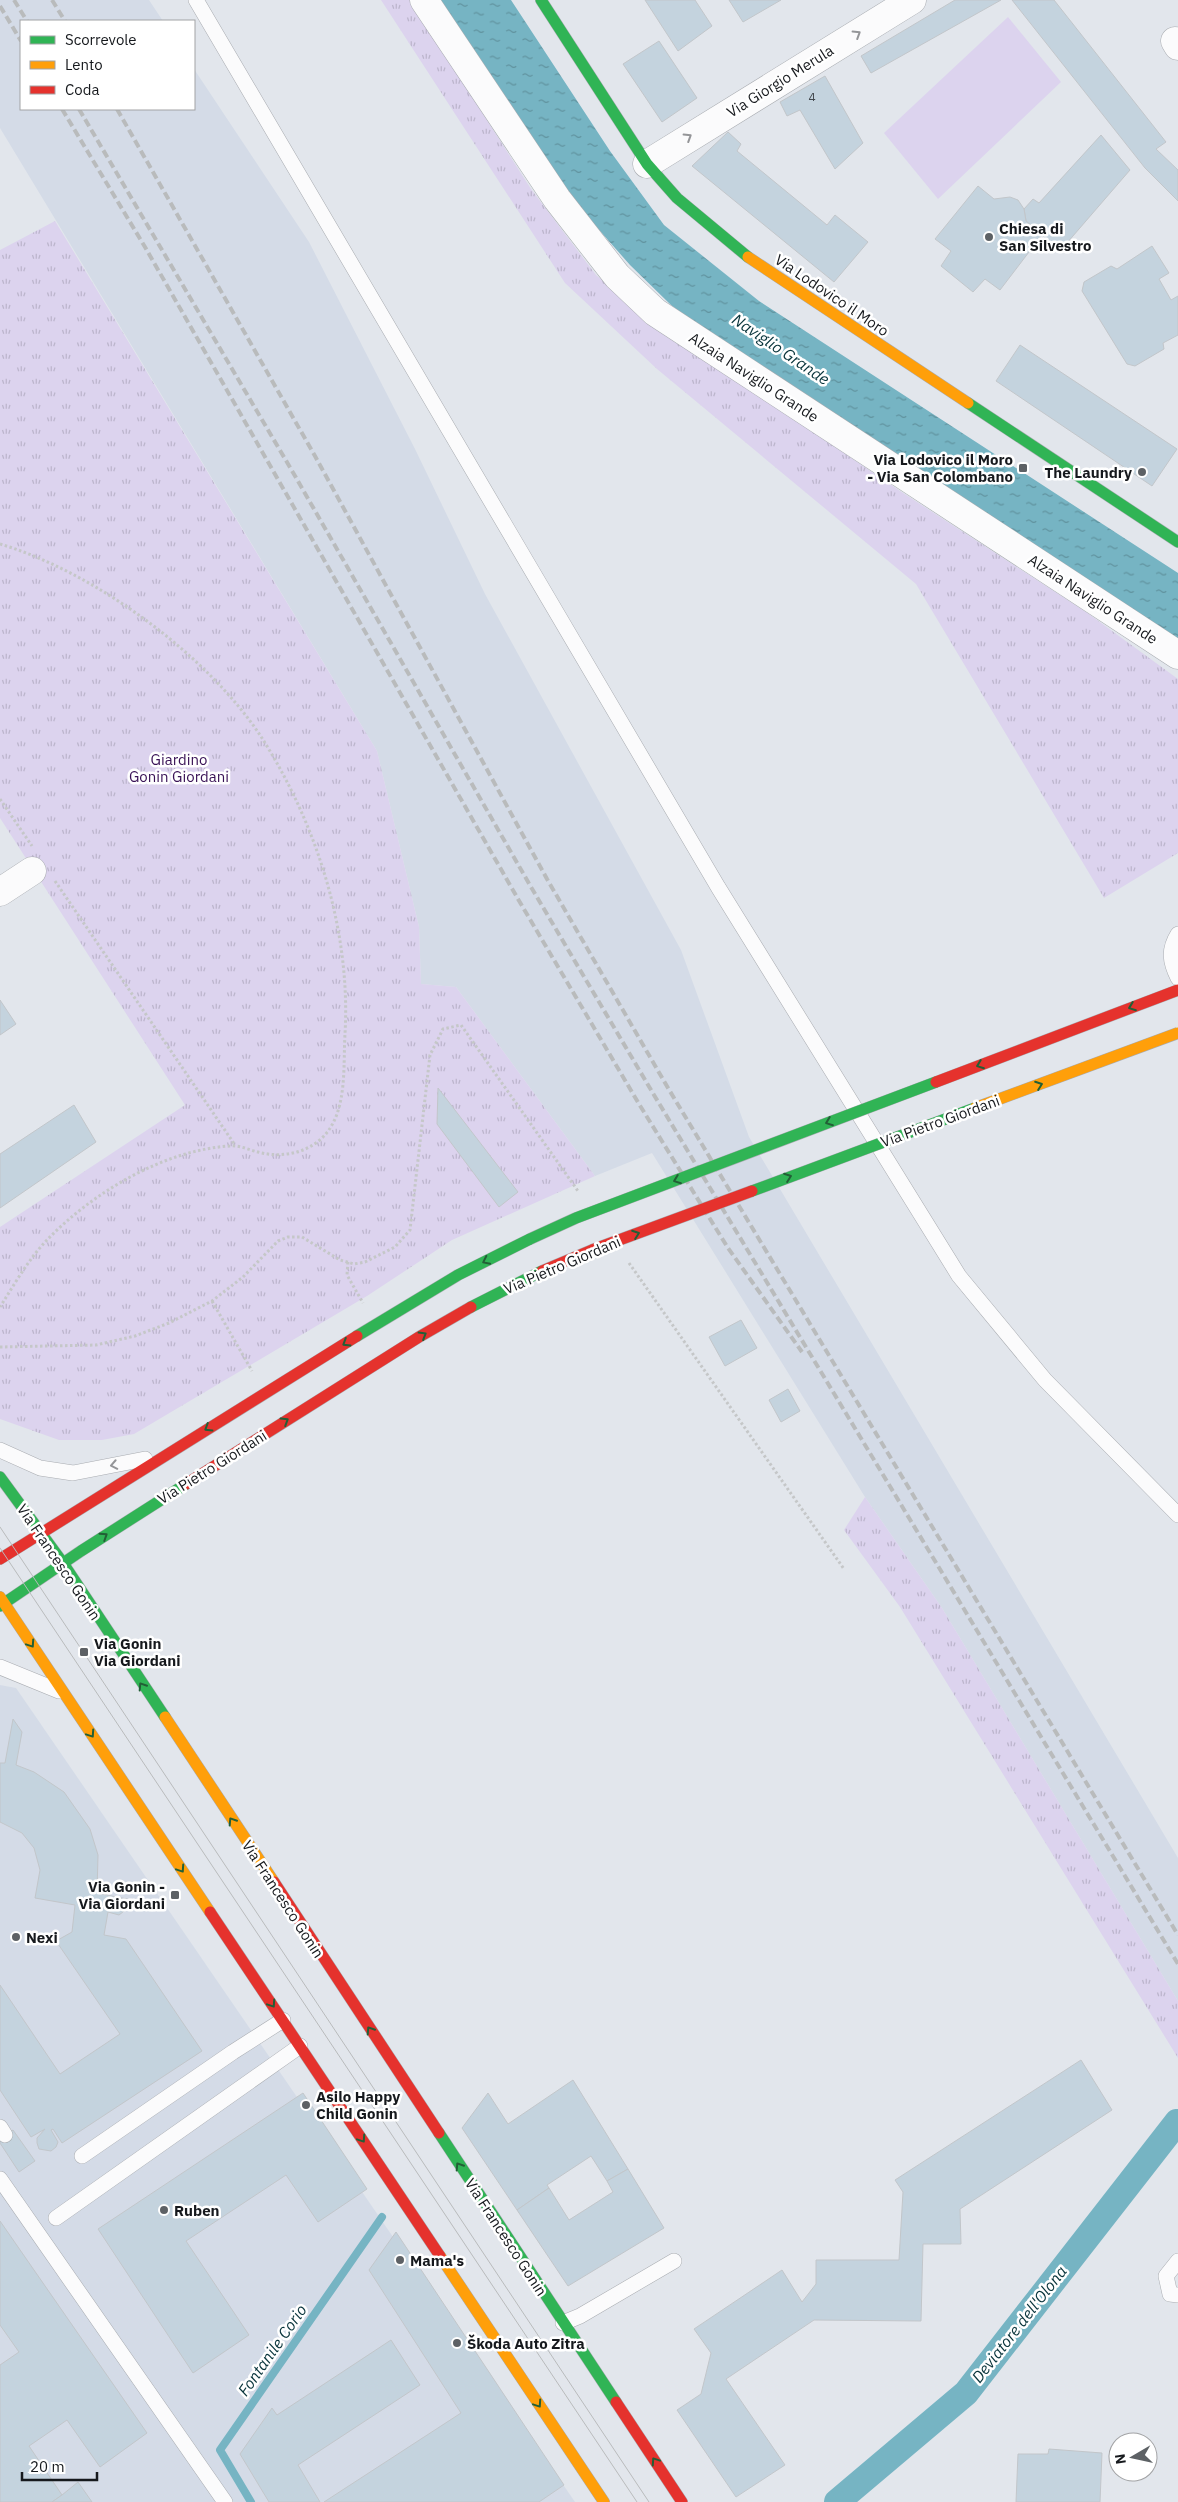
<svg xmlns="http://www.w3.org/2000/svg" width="1178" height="2502" font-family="'IBM Plex Sans',sans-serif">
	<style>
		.built { fill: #d4dbe7 }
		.grass { fill: url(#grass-tufts) }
		.garden { fill: #dcd3ee }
		.water { fill: url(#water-ripples) }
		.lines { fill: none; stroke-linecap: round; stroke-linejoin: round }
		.stream { stroke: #76b4c3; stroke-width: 8 }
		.canal { stroke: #76b4c3; stroke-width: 26 }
		.building { fill: #c4d3de; stroke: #c2c6ca }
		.lane-casing { stroke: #a9acb1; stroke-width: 16 }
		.street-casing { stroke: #a9acb1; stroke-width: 29 }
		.fast-casing { stroke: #a9acb1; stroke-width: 12 }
		.slow-casing { stroke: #a9acb1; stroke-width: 12 }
		.jam-casing { stroke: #a9acb1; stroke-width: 12 }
		.path { stroke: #c5c7c8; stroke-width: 3; stroke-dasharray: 2.5 2.5; stroke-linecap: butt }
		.lane { stroke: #fbfbfc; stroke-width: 15 }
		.street { stroke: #fbfbfc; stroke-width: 28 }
		.fast { stroke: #30b455; stroke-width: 11 }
		.slow { stroke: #ff9f0a; stroke-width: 11 }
		.jam { stroke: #e5322d; stroke-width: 11 }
		.tram { stroke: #b9bbbc; stroke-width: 1 }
		.rail { stroke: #b9bbbc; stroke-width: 4; stroke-dasharray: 8 4; stroke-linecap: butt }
		.fast-bridge-casing { stroke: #a9acb1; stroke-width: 12; stroke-linecap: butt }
		.slow-bridge-casing { stroke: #a9acb1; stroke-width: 12; stroke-linecap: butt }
		.jam-bridge-casing { stroke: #a9acb1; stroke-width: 12; stroke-linecap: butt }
		.fast-bridge { stroke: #30b455; stroke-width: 11 }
		.slow-bridge { stroke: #ff9f0a; stroke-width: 11 }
		.jam-bridge { stroke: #e5322d; stroke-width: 11 }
		.oneway { stroke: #949598 }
		.oneway2 { stroke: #225f36 }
		.poi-dot { fill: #5d6165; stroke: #fff; stroke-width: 2 }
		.labels { text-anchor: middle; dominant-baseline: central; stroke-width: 5; stroke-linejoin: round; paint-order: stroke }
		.number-label { font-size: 12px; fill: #42484d }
		.street-label { font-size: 15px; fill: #16191d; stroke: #fff }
		.poi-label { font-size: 15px; font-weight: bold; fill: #16191d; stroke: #fff; text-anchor: start }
		.park-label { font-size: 15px; fill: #381155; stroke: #fff }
		.water-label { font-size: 16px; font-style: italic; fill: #07333a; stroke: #fff }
	</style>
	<defs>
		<pattern id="grass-tufts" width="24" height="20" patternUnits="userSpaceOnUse" patternTransform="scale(1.25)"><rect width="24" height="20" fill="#dcd3ee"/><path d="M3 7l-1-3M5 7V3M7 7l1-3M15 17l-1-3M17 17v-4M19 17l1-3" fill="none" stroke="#bcb5cc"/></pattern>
		<pattern id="water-ripples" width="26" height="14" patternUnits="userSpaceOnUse" patternTransform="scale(1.25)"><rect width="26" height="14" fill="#76b4c3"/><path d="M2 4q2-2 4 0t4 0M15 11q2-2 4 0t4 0" fill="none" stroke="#60929e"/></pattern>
	</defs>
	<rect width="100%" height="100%" fill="#e2e6ec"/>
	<g class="built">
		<polygon points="0,0 149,0 163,21 21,21 21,109 194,109 194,69 309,242 415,449 485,594 681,950 749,1137 1178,1858 1178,2001 942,1608 865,1497 652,1153 595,1176 456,987 421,984 419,927 377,751 0,128"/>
		<polygon points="0,1685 16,1688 575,2502 0,2502"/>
	</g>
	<g class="grass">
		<polygon points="381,0 410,0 531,189 596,275 652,323 900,491 1086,612 1178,679 1178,853 1104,898 916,584 657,369 565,283"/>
		<polygon points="55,221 377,751 419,927 421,984 456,987 595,1176 452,1240 367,1296 134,1434 102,1440 59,1440 0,1419 0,1227 185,1105 0,818 0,250"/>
		<polygon points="865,1497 942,1608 1178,2001 1178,2058 900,1607 844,1530"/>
	</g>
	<polygon class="garden" points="1008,17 1061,82 938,199 884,133"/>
	<polygon class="water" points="439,0 511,0 610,151 664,225 759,301 1178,573 1178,645 722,345 671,305 630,265 555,180"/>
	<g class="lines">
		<polyline class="stream" points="251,2502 220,2450 382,2217"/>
		<polyline class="canal" points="837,2502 966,2393 1177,2122"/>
	</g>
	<g class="building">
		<polygon points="645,0 695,0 712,26 678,51"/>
		<polygon points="729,0 781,0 743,22"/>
		<polygon points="955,0 1001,0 871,73 861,56"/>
		<polygon points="1012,0 1054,0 1166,142 1156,149 1178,170 1178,201 1145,168"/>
		<polygon points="659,41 697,98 662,122 623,64"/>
		<polygon points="825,76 863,143 835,169 800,110 787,116 780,102"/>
		<polygon points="728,132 741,144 737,151 827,225 835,215 868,242 834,282 692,166"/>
		<polygon points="1101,135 1130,170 1060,251 1026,221 1024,209 1033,199 1039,203"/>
		<polygon points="978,186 994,199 1010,197 1018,200 1024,209 1026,221 1042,235 1000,290 985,279 973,292 941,266 951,251 935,239"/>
		<polygon points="1152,246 1169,273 1159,279 1171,300 1178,296 1178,335 1163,343 1164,349 1135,366 1127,364 1082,291 1084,282 1111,266 1117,269"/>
		<polygon points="1020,345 1177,449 1152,486 996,381"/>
		<polygon points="0,1000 16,1024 0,1035"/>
		<polygon points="438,1088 518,1192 499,1207 437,1124"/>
		<polygon points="74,1105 96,1142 0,1208 0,1154"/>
		<polygon points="741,1320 757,1348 725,1366 709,1337"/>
		<polygon points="788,1389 800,1411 781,1422 769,1400"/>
		<polygon points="13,1719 22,1732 16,1765 34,1772 64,1792 90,1829 98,1855 97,1893 137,1901 119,1915 108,1912 104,1935 126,1939 202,2051 62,2143 53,2129 51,2130 58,2142 56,2147 51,2151 39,2149 37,2143 37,2138 45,2129 31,2137 0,2090 0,1985 60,2074 120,2034 56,1941 72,1932 75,1905 35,1898 40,1870 34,1848 22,1833 0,1822 0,1763 5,1763"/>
		<polygon points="1081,2060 1112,2110 960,2209 961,2244 923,2244 921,2321 814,2320 726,2379 785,2465 736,2497 677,2410 701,2394 711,2353 694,2329 782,2270 802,2302 816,2284 816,2260 899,2260 903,2192 895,2180"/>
		<polygon points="573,2080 628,2169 607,2181 591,2156 547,2185 549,2188 517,2210 462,2128 488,2093 508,2124"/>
		<polygon points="303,2093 367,2189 318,2222 286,2175 186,2241 249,2335 193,2373 98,2229"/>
		<polygon points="13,2130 35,2161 19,2172 0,2143 0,2138"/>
		<polygon points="628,2169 664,2228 568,2286 517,2210 549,2188 569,2220 613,2192 607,2181"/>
		<polygon points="0,2221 147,2433 100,2467 67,2420 29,2446 62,2495 52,2502 0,2502 0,2365 19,2352 0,2325"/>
		<polygon points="396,2232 564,2485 539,2502 324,2502 461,2413 369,2270"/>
		<polygon points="391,2340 420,2385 298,2465 320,2502 269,2502 240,2454 272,2408 277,2415"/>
		<polygon points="1049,2449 1102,2453 1100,2502 1016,2502 1018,2454 1048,2454"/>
		<polygon points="78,2482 92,2502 52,2502 62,2495"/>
	</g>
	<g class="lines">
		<g class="lane-casing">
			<g id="lane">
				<polyline points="196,0 718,887 959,1276 1045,1380 1178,1515"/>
				<path d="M1178 934C1168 950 1170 962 1178 978"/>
				<polyline points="0,1450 40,1468 73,1473 145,1459"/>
				<polyline points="0,1667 59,1691"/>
				<polyline points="0,2127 5,2135"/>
				<polyline points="82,2156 233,2052 283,2020"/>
				<polyline points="0,2179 225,2502"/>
				<polyline points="56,2218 300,2046"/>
				<polyline points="1178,2261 1166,2276 1170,2294 1178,2295"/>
				<polyline points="563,2323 580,2316 674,2261"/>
			</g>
		</g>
		<g class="street-casing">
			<g id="street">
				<polyline points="424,0 557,199 617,276 655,312 1178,655"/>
				<polyline points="1175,41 1178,46"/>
				<polyline points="647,164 912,0"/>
				<polyline points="0,892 32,871"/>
			</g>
		</g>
		<g class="fast-casing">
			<g id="fast">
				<polyline points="541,0 647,164 677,198 748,257"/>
				<polyline points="968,403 1178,542"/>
				<polyline points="471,1307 542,1271"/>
				<polyline points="357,1336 458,1275 530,1239"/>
				<polyline points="0,1477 63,1563 165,1717"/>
				<polyline points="0,1606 81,1551 186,1484"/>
				<polyline points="439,2133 616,2402"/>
			</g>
		</g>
		<g class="slow-casing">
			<g id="slow">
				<polyline points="748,257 968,403"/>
				<polyline points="0,1597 210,1912"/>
				<polyline points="165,1717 274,1882"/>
				<polyline points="440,2256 604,2502"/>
			</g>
		</g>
		<g class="jam-casing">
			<g id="jam">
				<polyline points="186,1484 419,1337 471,1307"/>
				<polyline points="0,1559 357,1336"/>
				<polyline points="274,1882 439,2133"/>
				<polyline points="210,1912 440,2256"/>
				<polyline points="616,2402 682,2502"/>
			</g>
		</g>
		<g class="path">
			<path d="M0 544C94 572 205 653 260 735 316 822 351 930 345 1034 343 1067 348 1113 322 1138 305 1154 280 1158 258 1152 249 1150 240 1145 230 1146 163 1150 92 1193 46 1241 28 1260 14 1285 0 1307"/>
			<polyline points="0,799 32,846"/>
			<polyline points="55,881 235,1145"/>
			<polyline points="348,1262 347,1275 363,1303"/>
			<polyline points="629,1263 844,1569"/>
			<polyline points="212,1301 252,1371"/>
			<polyline points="0,1347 96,1345 135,1336 169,1323 212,1301 243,1277 278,1241 288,1237 302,1237 340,1260 354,1264 365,1262 395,1247 410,1230 430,1055 443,1029 461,1025 578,1191"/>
		</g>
		<use href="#lane" class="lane"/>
		<use href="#street" class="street"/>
		<use href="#fast" class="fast"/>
		<use href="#slow" class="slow"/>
		<use href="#jam" class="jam"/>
		<g class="tram">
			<polyline points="0,1527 649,2502"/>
			<polyline points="0,1548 637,2502"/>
		</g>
		<g class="rail">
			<polyline points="14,0 27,21"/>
			<polyline points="52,0 65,21"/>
			<polyline points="0,6 21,41"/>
			<polyline points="62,109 145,247 518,899 639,1104 728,1248 802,1352"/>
			<polyline points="79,109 291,469 531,887 654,1095 1178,1964"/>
			<polyline points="117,109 315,456 547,879 668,1088 1178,1935"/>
		</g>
		<g class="fast-bridge-casing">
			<g id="fast-bridge">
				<polyline points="752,1191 975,1108"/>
				<polyline points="530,1239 576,1218 936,1082"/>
			</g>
		</g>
		<g class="slow-bridge-casing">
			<polyline id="slow-bridge" points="975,1108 1178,1033"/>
		</g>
		<g class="jam-bridge-casing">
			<g id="jam-bridge">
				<polyline points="936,1082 1178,990"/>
				<polyline points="542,1271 592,1250 752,1191"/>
			</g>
		</g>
		<use href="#fast-bridge" class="fast-bridge"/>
		<use href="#slow-bridge" class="slow-bridge"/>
		<use href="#jam-bridge" class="jam-bridge"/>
	</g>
	<defs><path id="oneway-chevron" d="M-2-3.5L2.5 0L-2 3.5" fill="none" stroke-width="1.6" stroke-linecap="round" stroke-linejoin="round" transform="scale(1.25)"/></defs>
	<g class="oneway">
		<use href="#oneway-chevron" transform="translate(857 34) rotate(-32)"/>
		<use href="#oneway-chevron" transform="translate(688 137) rotate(-32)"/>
		<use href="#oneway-chevron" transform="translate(114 1465) rotate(169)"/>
	</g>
	<g class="oneway2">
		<use href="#oneway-chevron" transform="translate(1132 1007) rotate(159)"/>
		<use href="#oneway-chevron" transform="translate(980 1065) rotate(159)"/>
		<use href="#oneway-chevron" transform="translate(1039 1085) rotate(-20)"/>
		<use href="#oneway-chevron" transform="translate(829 1122) rotate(159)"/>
		<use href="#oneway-chevron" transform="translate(788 1177) rotate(-20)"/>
		<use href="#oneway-chevron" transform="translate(677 1180) rotate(159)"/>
		<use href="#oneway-chevron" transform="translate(636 1234) rotate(-20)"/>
		<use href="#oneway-chevron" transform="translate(486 1261) rotate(154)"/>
		<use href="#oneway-chevron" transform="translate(423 1335) rotate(-31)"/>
		<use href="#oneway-chevron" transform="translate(346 1343) rotate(148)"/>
		<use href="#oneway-chevron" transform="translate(285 1421) rotate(-32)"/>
		<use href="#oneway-chevron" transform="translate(208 1428) rotate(148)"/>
		<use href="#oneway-chevron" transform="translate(104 1536) rotate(-33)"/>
		<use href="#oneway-chevron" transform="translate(31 1644) rotate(56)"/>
		<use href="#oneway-chevron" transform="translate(142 1686) rotate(-123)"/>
		<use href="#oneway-chevron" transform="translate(91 1734) rotate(56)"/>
		<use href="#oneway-chevron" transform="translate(232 1821) rotate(-123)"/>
		<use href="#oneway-chevron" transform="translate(181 1869) rotate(56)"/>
		<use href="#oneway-chevron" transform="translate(272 2004) rotate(56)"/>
		<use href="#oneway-chevron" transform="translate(370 2030) rotate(-123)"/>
		<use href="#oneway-chevron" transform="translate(362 2139) rotate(56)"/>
		<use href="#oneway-chevron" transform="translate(459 2166) rotate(-123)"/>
		<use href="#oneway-chevron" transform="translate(538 2404) rotate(56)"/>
		<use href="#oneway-chevron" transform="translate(655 2461) rotate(-124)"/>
	</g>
	<g class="poi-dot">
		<circle cx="989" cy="237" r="5"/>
		<rect x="1018" y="463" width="10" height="10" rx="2.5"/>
		<circle cx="1142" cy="472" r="5"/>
		<rect x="79" y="1647" width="10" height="10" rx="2.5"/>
		<rect x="170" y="1890" width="10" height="10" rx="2.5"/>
		<circle cx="16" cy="1937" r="5"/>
		<circle cx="306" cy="2105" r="5"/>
		<circle cx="164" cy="2210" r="5"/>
		<circle cx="400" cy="2260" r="5"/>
		<circle cx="457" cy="2343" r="5"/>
	</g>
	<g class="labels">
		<g class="number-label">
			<text x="812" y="96">4</text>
		</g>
		<g class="street-label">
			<text transform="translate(780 81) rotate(-32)">Via Giorgio Merula</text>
			<text transform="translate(832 295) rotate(34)">Via Lodovico il Moro</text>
			<text transform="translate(754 377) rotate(33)">Alzaia Naviglio Grande</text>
			<text transform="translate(1093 599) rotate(33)">Alzaia Naviglio Grande</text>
			<text transform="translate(940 1121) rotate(-20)">Via Pietro Giordani</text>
			<text transform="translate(562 1265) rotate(-23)">Via Pietro Giordani</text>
			<text transform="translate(212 1467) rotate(-32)">Via Pietro Giordani</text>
			<text transform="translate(59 1562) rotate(56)">Via Francesco Gonin</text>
			<text transform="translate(283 1899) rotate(57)">Via Francesco Gonin</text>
			<text transform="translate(506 2237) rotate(57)">Via Francesco Gonin</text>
		</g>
		<g class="poi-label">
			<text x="999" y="228">Chiesa di<tspan x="999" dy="17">San Silvestro</tspan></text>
			<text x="1013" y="459" text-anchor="end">Via Lodovico il Moro<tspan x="1013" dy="17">- Via San Colombano</tspan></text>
			<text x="1132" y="472" text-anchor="end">The Laundry</text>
			<text x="94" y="1643">Via Gonin<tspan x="94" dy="17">Via Giordani</tspan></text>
			<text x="165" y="1886" text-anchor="end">Via Gonin -<tspan x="165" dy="17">Via Giordani</tspan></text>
			<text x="26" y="1937">Nexi</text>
			<text x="316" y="2096">Asilo Happy<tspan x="316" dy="17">Child Gonin</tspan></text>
			<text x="174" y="2210">Ruben</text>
			<text x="410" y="2260">Mama's</text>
			<text x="467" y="2343">Škoda Auto Zitra</text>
		</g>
		<g class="park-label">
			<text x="179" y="759">Giardino<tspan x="179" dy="17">Gonin Giordani</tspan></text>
		</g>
		<g class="water-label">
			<text transform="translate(781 349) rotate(34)">Naviglio Grande</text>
			<text transform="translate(1019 2324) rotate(-52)">Deviatore dell'Olona</text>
			<text transform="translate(272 2350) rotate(-55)">Fontanile Corio</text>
		</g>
	</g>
	<rect x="20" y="20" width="175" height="90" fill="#ffffff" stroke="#a2a3a5"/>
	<rect x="30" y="36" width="25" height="8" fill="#30b455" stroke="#a2a3a5"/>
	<text x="65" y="45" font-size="15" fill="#16191d">Scorrevole</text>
	<rect x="30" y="61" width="25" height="8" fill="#ff9f0a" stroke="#a2a3a5"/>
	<text x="65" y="70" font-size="15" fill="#16191d">Lento</text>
	<rect x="30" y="86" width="25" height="8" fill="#e5322d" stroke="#a2a3a5"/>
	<text x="65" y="95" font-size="15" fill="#16191d">Coda</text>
	<g transform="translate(1133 2457) rotate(261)"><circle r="24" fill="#ffffff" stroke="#a2a3a5"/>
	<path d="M0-4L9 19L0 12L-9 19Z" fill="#5d6165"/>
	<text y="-8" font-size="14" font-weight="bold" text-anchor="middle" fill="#16191d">N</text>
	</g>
	<path d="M22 2472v8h75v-8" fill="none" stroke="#16191d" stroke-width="2.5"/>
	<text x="30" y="2472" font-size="15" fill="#16191d" stroke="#ffffff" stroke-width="4" paint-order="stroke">20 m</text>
</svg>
